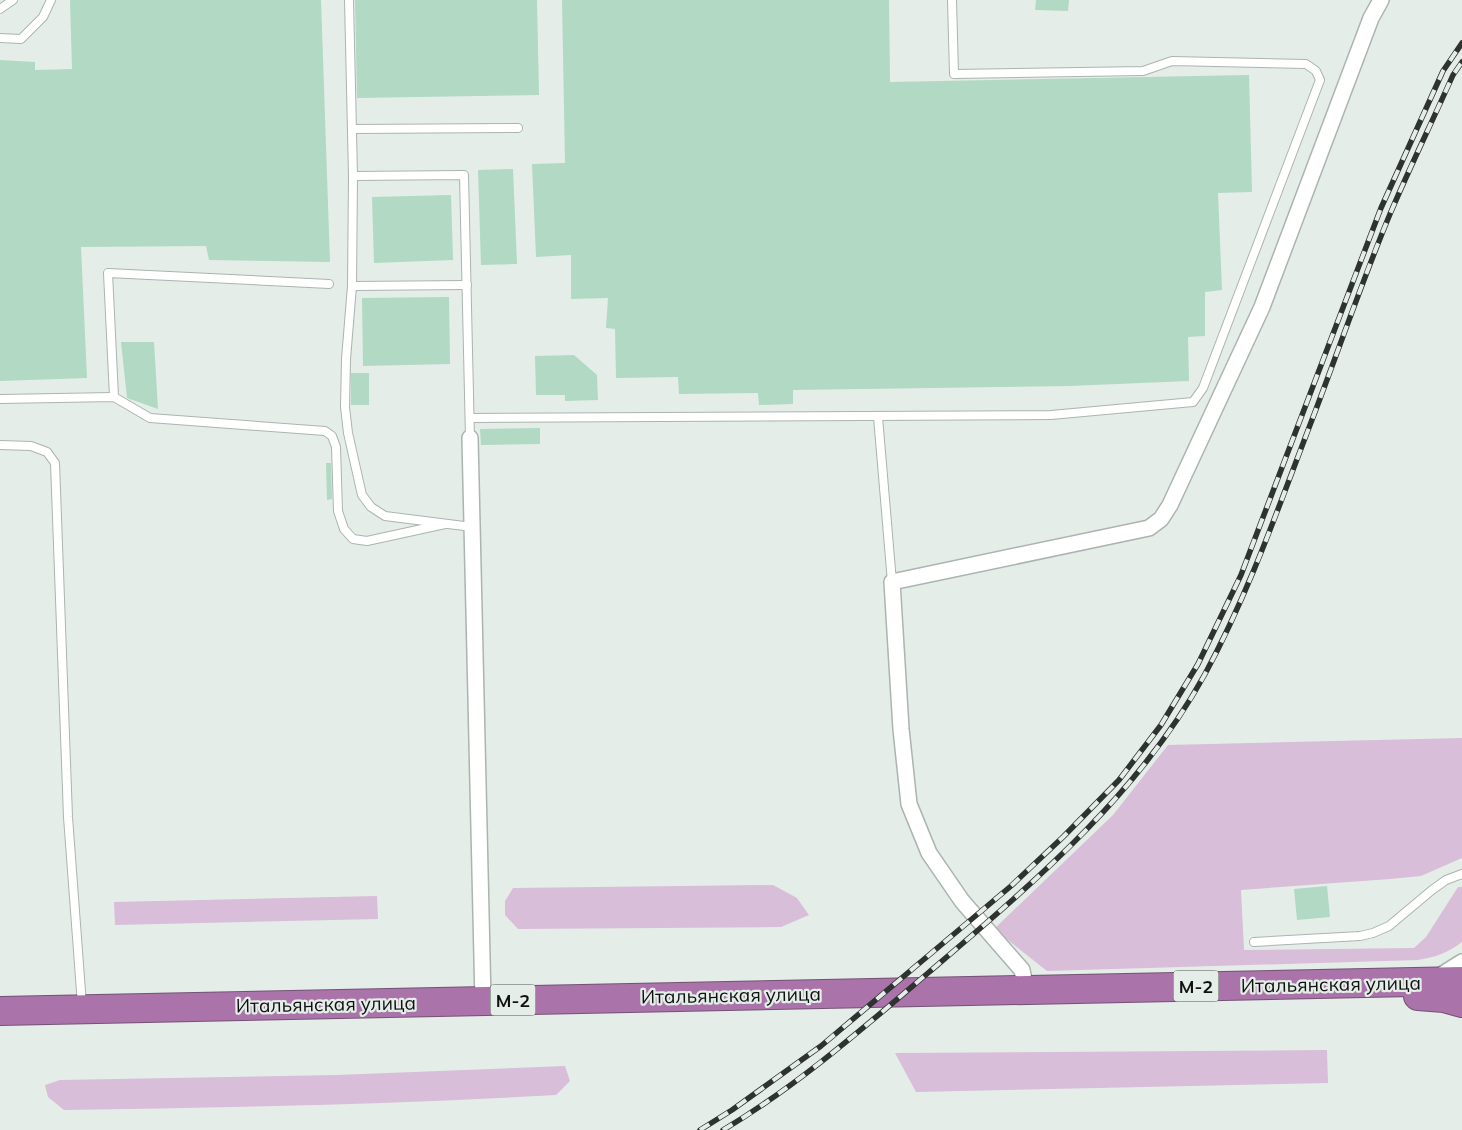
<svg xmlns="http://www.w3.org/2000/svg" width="1462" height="1130" font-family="Mulish,sans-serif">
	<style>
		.green { fill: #d8bed8 }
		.building { fill: #b1d9c3 }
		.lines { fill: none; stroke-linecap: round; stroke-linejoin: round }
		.lane-casing { stroke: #acb4af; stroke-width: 10 }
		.street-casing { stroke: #acb4af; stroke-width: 18 }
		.highway-casing { stroke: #745274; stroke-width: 30 }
		.lane { stroke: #fff; stroke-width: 8 }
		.street { stroke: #fff; stroke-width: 15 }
		.highway { stroke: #aa74aa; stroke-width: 28 }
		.rail-casing { stroke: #2e3230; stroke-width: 5.5 }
		.rail { stroke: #e5ede8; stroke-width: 4; stroke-dasharray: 11; stroke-linecap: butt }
		.labels { text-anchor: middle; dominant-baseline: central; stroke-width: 4.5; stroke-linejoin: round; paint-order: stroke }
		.shield { fill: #e5ede8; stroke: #4f5452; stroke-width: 1 }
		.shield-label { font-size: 18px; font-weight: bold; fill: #0f1211 }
		.street-label { font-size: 19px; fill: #0f1211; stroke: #e5ede8 }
	</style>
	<rect width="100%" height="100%" fill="#e5ede8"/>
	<g class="green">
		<path d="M1462 738V858L1421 876 1390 879 1241 890 1244 950 1414 948 1426 937 1458 887H1462V942C1448 953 1435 957 1418 960L1047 971 994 929 1113 815 1168 745Z"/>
		<polygon points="773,885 797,898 809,915 781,927 518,929 505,915 505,901 513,888"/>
		<polygon points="377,896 378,919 115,925 114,902"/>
		<polygon points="1327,1050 1328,1083 916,1092 895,1053"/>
		<path d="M565 1066 570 1081 556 1095C392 1104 228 1108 64 1110L48 1097 45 1085 60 1080 336 1075Z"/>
	</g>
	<g class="building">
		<polygon points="70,0 321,0 330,262 209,260 206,246 81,247 87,378 0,381 0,60 35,62 35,70 72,69"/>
		<polygon points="355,0 537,0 539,95 357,98"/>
		<polygon points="562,0 889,0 890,82 1249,75 1252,192 1218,193 1222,290 1205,292 1205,336 1188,337 1189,381 1069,386 793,390 793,404 759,405 758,393 679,394 678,377 616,378 615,329 606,328 608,298 571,299 571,255 536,257 532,164 565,163"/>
		<polygon points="1036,0 1069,0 1068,11 1035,10"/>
		<polygon points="513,169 517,264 481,265 478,170"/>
		<polygon points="451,195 453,260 374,263 372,197"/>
		<polygon points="449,297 450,364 363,366 362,298"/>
		<polygon points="121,342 154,342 158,409 127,398"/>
		<polygon points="574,355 597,375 598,400 565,401 565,395 536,395 535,356"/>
		<rect x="351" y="373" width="18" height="32"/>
		<polygon points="540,428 540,444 481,445 480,429"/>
		<polygon points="326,463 331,463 332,499 327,500"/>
		<polygon points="1327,886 1330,917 1297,920 1294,889"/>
	</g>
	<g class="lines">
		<g class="lane-casing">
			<g id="lane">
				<polyline points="349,0 353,176 464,175 470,438"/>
				<polyline points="0,9 13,0"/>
				<polyline points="0,38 21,39 43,17 51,0"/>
				<polyline points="352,129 518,128"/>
				<polyline points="353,176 352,286 346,359 345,407 348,433 362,495 371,507 385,516 472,527"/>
				<polyline points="352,286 467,285"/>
				<polyline points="114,397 108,273 329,284"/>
				<polyline points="0,399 114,397 150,418 325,431 332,436 336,447 338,511 344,529 353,539 367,541 445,524"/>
				<polyline points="878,417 892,582"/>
				<polyline points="470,418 1051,415 1193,402 1203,388 1320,80 1316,71 1306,64 1172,61 1143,71 954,74 952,0"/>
				<polyline points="0,445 31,446 47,452 55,463 68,817 82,1005"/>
				<polyline points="1254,942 1360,936 1373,933 1389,926 1432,890 1446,880 1462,874"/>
			</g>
		</g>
		<g class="street-casing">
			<g id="street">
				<polyline points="470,438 483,1001"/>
				<polyline points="1438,977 1462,962"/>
				<polyline points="1026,989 1022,970 962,901 929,853 909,804 901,729 892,582 1149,528 1161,519 1170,505 1262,307 1371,18 1381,0"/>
			</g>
		</g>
		<g class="highway-casing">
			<g id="highway">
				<polyline points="1418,996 1444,998 1462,1003"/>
				<polyline points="0,1011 1462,981"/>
			</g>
		</g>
		<use href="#lane" class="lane"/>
		<use href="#street" class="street"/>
		<use href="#highway" class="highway"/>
		<g class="rail-casing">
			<g id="rail">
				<polyline points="700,1130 732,1110 821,1046 1011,886 1063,837 1119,780 1161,725 1198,664 1241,575 1381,208 1443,71 1462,43"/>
				<path d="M723 1130C797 1086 862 1029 928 973 1031 885 1138 796 1205 674 1250 591 1281 500 1315 412 1340 346 1363 279 1390 214 1410 167 1432 122 1453 75L1462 62"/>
			</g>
		</g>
		<use href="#rail" class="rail"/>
	</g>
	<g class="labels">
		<g class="shield">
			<rect x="1173.5" y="970.5" width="45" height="31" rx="4"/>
			<rect x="490.5" y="984.5" width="45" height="31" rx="4"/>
		</g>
		<g class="shield-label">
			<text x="1196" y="986">М-2</text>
			<text x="513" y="1000">М-2</text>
		</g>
		<g class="street-label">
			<text transform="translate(1331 984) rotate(-1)">Итальянская улица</text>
			<text transform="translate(731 995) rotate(-1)">Итальянская улица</text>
			<text transform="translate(326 1004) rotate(-1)">Итальянская улица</text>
		</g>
	</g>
</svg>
